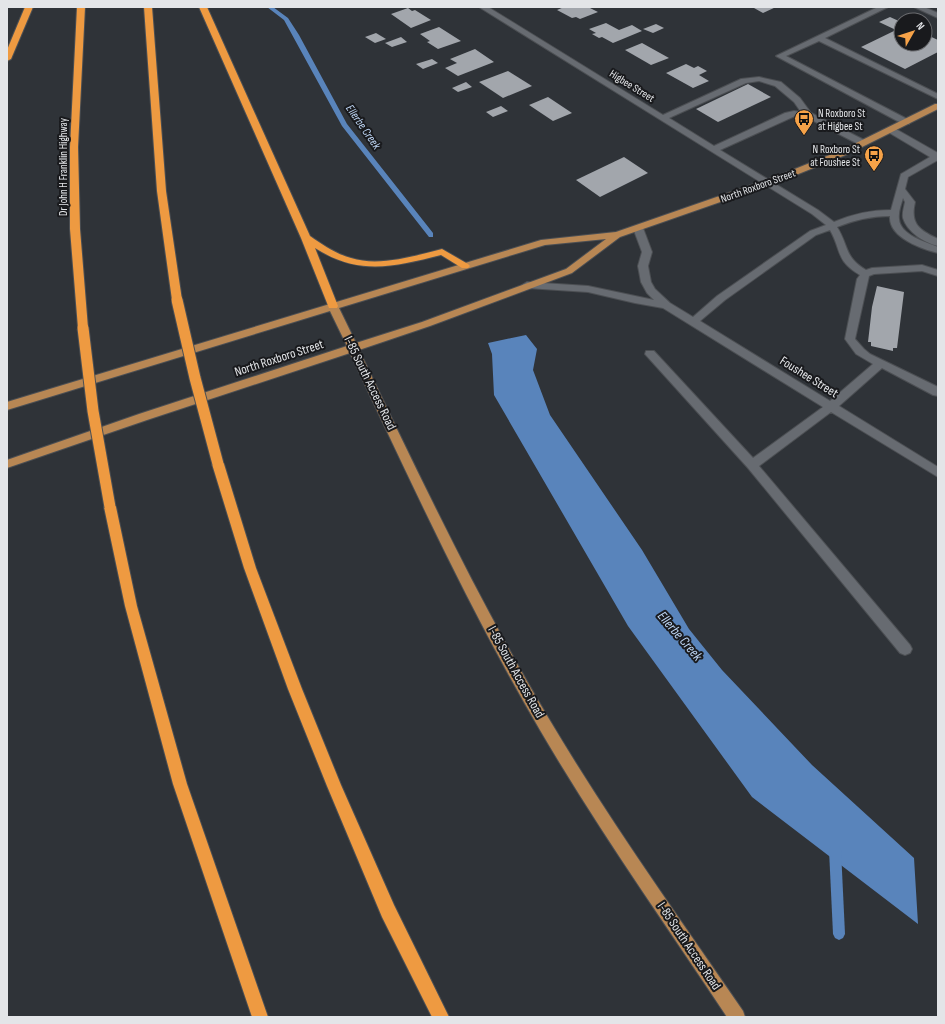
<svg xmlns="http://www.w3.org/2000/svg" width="945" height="1024" font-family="'Sofia Sans Condensed',sans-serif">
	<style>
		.water { fill: #5984bb }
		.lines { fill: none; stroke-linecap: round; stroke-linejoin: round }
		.stream { fill: #5984bb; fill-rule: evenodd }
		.building { fill: #a2a6ac }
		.minor-casing { stroke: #4c4f53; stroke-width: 2 }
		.major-casing { stroke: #4c4f53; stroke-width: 2 }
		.highway-casing { stroke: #4c4f53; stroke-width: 2 }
		.minor { fill: #676b71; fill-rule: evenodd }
		.major { fill: #b88754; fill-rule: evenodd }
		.highway { fill: #ee9a41; fill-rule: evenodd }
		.highway-bridge-casing { stroke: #4c4f53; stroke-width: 13; stroke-linecap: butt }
		.highway-bridge { stroke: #ee9a41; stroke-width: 11 }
		.labels { text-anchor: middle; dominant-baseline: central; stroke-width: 4; stroke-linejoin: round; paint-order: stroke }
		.far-street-label { font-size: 11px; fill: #e3e5e8; stroke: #191a1d }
		.far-poi-label { font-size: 11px; fill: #e3e5e8; stroke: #191a1d; text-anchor: start }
		.far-water-label { font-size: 12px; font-style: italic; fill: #bed6f5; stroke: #191a1d }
		.street-label { font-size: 13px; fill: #e3e5e8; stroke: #191a1d }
		.water-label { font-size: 14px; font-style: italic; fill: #bed6f5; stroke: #191a1d }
	</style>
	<rect width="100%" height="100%" fill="#2f3338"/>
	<polygon class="water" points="526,335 537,349 533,370 550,415 642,550 689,629 722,670 812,765 914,858 918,924 752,797 628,626 494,395 492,354 488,343"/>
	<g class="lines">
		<g class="stream">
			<polygon points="267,7 273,7 288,18 299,35 347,124 433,233 433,237 429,237 342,126 284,20"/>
			<polygon points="835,844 839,846 841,850 845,934 843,938 839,940 835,938 833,934 829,850 831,846"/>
		</g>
	</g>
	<g class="building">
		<polygon points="564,7 588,7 598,12 580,19 576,17 572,18 557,10"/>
		<polygon points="758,7 776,7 763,13 754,8"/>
		<polygon points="408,8 412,11 415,10 431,20 411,28 391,14"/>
		<polygon points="890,17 901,22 901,44 925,44 925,34 938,40 938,52 905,69 861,47 896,30 879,22"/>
		<polygon points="606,23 619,30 632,25 642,31 613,43 602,37 599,38 592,34 596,33 589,29"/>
		<polygon points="656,24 664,28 653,33 643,29"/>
		<polygon points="439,27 461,41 438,49 427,42 430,41 420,34"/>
		<polygon points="376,33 386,39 375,43 365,37"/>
		<polygon points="401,37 407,42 392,47 385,43"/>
		<polygon points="642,43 669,58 651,65 625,50"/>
		<polygon points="475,49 494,62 458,76 445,68 457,63 450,59"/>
		<polygon points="432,59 438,63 423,69 416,64"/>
		<polygon points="686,64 694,68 698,66 707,71 699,75 709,81 693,88 666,73"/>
		<polygon points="508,71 532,86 503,98 479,82"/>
		<polygon points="466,82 472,87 458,92 452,88"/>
		<polygon points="748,84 771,97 718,122 696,109"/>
		<polygon points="548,97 572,113 553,121 529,105"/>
		<polygon points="501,106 508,111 493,117 486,112"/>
		<polygon points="624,157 648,173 600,197 576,180"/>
		<polygon points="877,286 904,292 897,348 893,348 893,351 871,346 871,342 868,342 872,307"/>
	</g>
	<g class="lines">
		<g class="minor-casing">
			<g id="minor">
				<path d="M479 7H488L663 115 741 79 759 77 781 82 800 98 811 113 866 141 867 143 866 145H860L806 117 795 116 720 150 818 210 834 222C853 214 870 210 891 210L901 174 930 157 888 132 887 130 888 128H894L938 153V160L908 177 905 189 915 202C910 224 919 230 938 239V246C925 243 907 232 903 218 902 213 904 207 905 202L903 198C901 205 898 212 899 219 900 235 926 242 938 247V253C921 249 888 237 890 216 870 216 855 220 837 227 849 246 844 257 866 270L872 268 922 265 938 270V276L922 271 874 274 869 276 855 339 864 349 870 354 938 387V396L933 395 882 368 839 406 938 467V477L831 412 759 466 910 645 912 649 910 653 905 655 900 653 748 468 645 354 646 351H654L753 458 823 407 663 308 635 303 588 292 527 288 522 285 527 282 588 286 654 300 647 293 641 282 638 266 642 252 633 228 638 225 643 228 652 252 648 266 651 282 655 289 670 303 693 317 717 296 810 231 826 225 812 214ZM759 81 775 86 794 102 801 112 794 111 785 113 714 146 669 118 746 83ZM830 230C842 251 835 260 860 275L857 279 845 339 856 354 873 364 830 401 700 321 725 300 816 235Z"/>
				<polygon points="878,7 888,7 825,38 938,94 938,99 819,41 786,56 909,120 910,122 909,124 903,124 776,56"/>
				<polygon points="914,7 924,7 938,13 938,18"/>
			</g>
		</g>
		<g class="major-casing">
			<path id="major" d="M935 104H938V109L848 154 786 179 620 237 572 273 430 326 359 350C419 475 478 600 549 719 609 820 677 915 743 1011L745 1017H727C664 922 598 829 540 730 469 609 410 480 350 353L147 420 7 468V460L139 414 347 346 330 311 7 410V402L541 240 616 232 780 175 842 150ZM606 239 566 269 422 322 356 343 339 308 545 245Z"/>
		</g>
		<g class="highway-casing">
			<g id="highway">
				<polygon points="25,7 33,7 11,59 7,61 7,50"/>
				<polygon points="77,7 85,7 78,147 80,229 88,328 83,331 78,328 70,229 70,147"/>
				<polygon points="144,7 152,7 166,191 182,300 177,303 172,300 157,191"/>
				<path d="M199 7H207L310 236C323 245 336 254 351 258 379 267 414 256 442 249L468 264 470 266 468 268H462L441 255C393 267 359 276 315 248L338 306 337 308H329L301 238Z"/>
				<polygon points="218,460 222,461 224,464 256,568 302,689 341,785 394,905 449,1017 432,1017 382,917 327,786 288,689 244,568 212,464 214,461"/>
				<polygon points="110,502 114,504 116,507 137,606 187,784 268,1017 252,1017 173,784 125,606 104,507 106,504"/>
			</g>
		</g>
		<use href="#minor" class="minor"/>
		<use href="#major" class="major"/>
		<use href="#highway" class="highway"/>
		<g class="highway-bridge-casing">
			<g id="highway-bridge">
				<polyline points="177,300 195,378 218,464"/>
				<polyline points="83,328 93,411 110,507"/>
			</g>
		</g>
		<use href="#highway-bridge" class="highway-bridge"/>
	</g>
	<defs>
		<g id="bus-pin" transform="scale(1)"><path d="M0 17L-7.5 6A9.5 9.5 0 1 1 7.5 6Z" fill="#f6a248" stroke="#191a1d"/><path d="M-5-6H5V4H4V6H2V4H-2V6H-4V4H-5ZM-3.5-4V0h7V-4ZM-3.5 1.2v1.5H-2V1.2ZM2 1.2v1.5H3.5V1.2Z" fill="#111"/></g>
	</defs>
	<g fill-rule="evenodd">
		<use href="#bus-pin" x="804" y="119"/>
		<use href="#bus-pin" x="874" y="155"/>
	</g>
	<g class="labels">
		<g class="far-street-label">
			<text transform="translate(632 86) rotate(32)">Higbee Street</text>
			<text transform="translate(63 167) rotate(-90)">Dr John H Franklin Highway</text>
			<text transform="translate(758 186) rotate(-20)">North Roxboro Street</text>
		</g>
		<g class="far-poi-label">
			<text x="818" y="113">N Roxboro St<tspan x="818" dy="13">at Higbee St</tspan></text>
			<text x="860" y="149" text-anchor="end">N Roxboro St<tspan x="860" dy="13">at Foushee St</tspan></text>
		</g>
		<g class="far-water-label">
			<text transform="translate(363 127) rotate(55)">Ellerbe Creek</text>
		</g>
		<g class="street-label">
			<text transform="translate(279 358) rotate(-18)">North Roxboro Street</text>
			<text transform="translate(809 377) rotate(32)">Foushee Street</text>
			<text transform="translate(370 383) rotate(64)">I-85 South Access Road</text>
			<text transform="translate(516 672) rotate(61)">I-85 South Access Road</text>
			<text transform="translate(689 946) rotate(56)">I-85 South Access Road</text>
		</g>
		<g class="water-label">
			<text transform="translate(680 636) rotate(49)">Ellerbe Creek</text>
		</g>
	</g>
	<rect width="945" height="1024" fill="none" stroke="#e3e5e8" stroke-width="16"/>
	<g transform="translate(913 32) rotate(51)"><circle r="19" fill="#191a1d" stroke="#6a6b6e"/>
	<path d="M0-3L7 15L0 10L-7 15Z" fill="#f6a248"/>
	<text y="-6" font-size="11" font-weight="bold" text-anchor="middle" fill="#e3e5e8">N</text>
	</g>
</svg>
